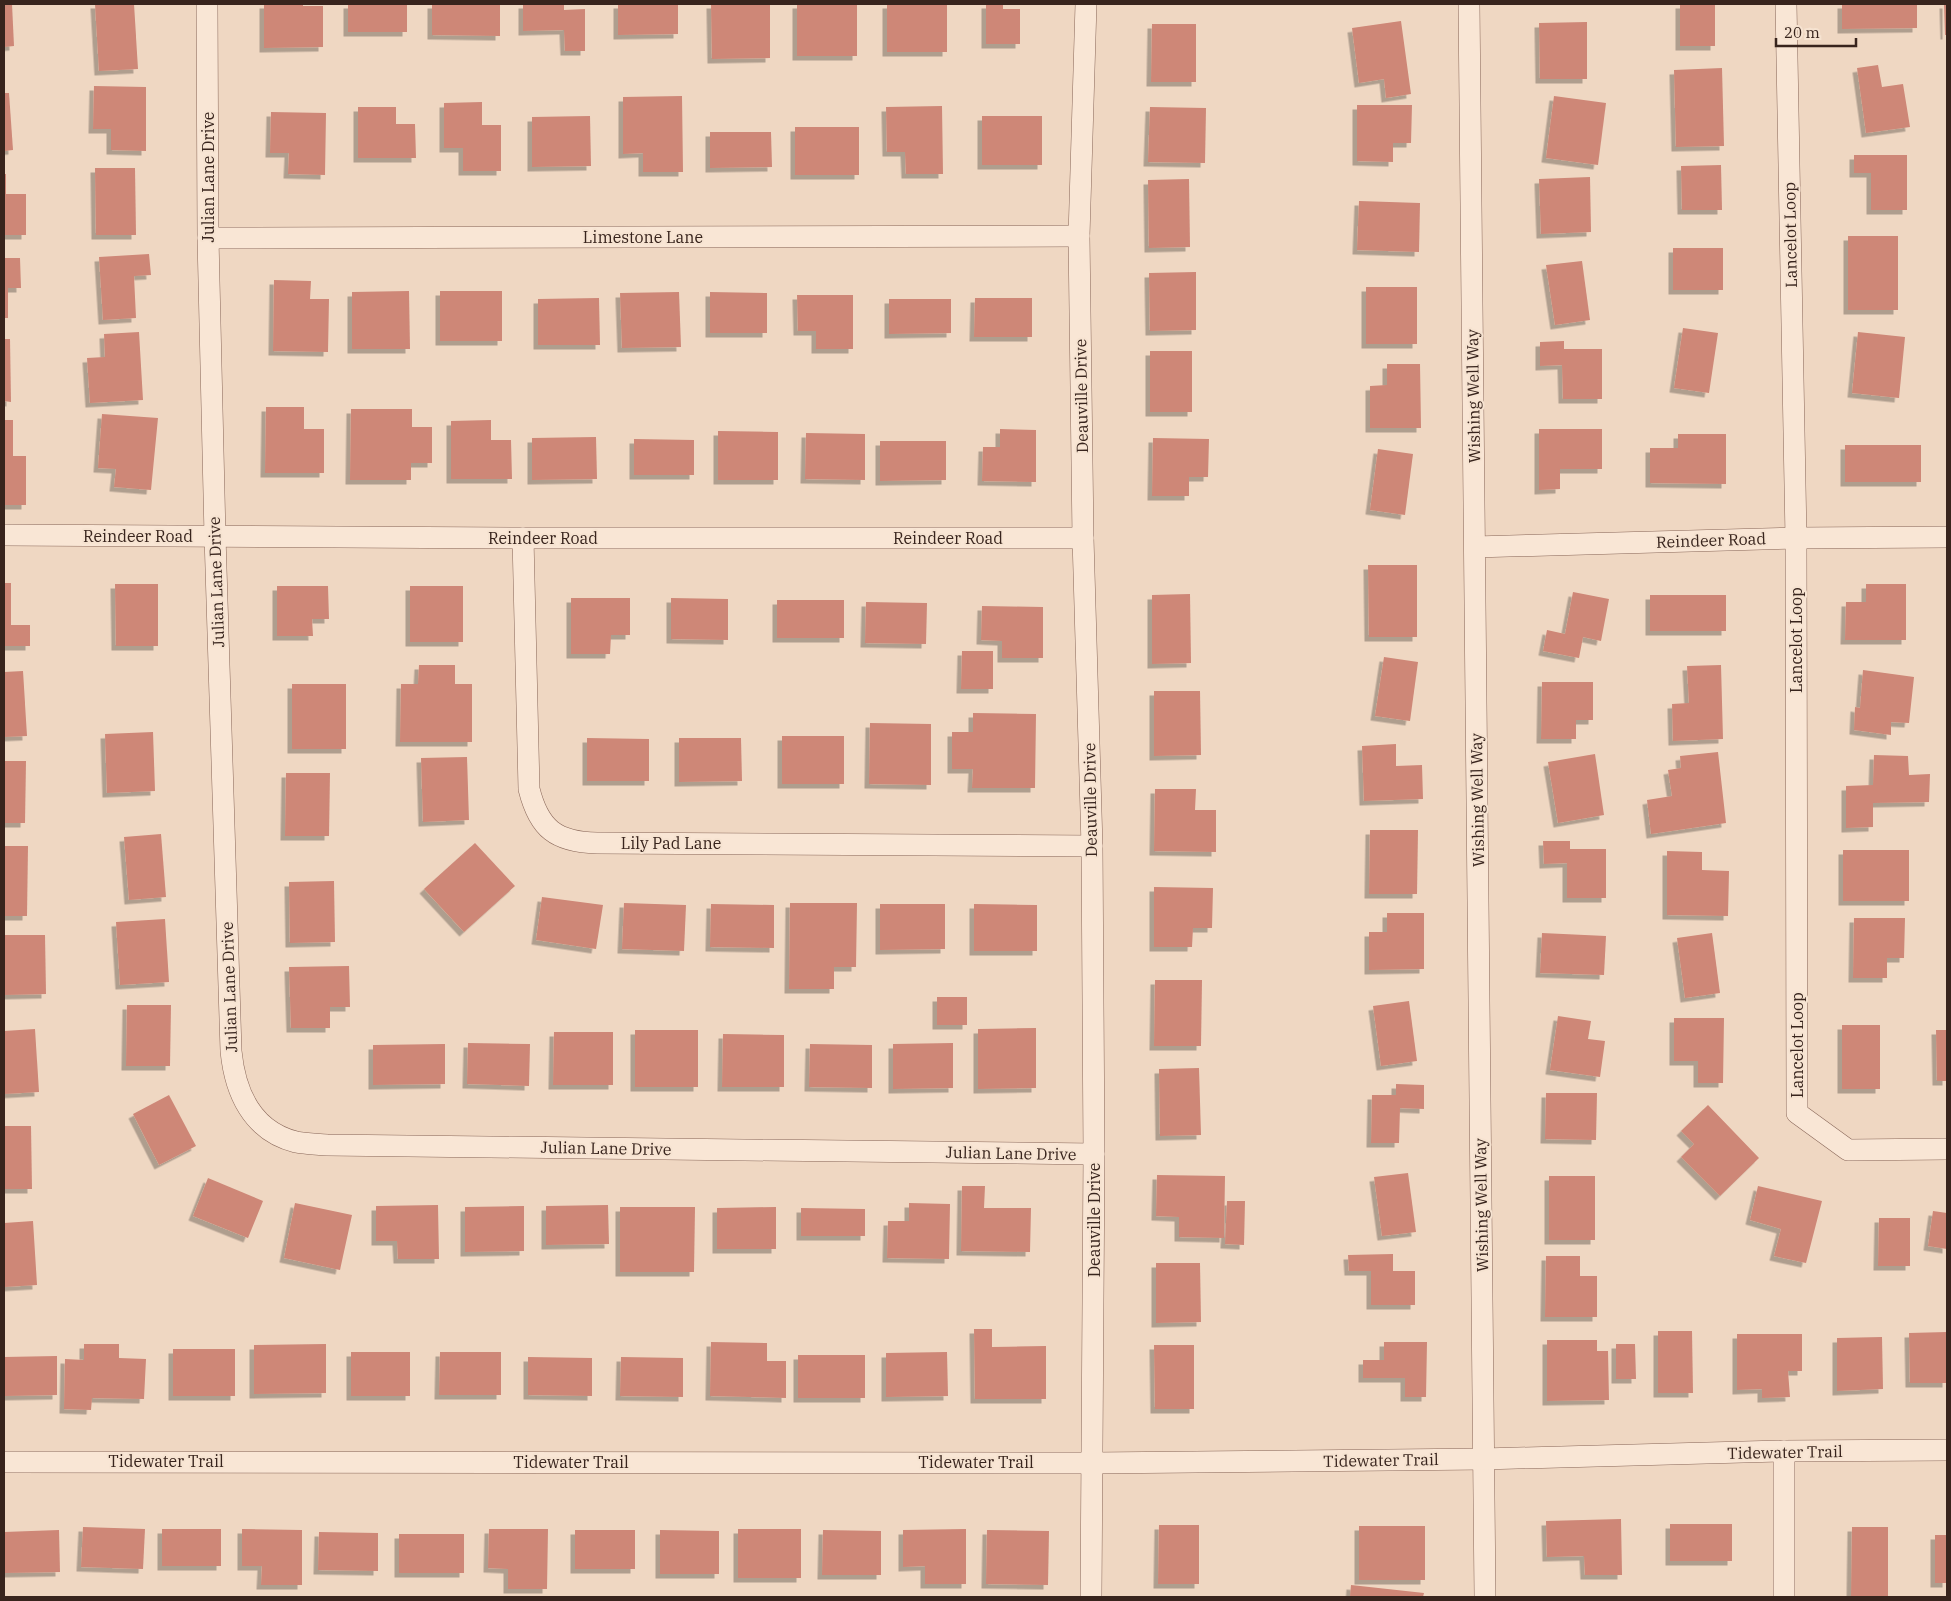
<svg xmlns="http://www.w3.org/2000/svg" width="1951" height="1601" font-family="'IBM Plex Serif',serif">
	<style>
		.building { fill: #ce8777; filter: url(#shadow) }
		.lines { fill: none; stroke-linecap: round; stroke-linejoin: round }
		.street-casing { stroke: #896759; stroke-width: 22 }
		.street { stroke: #f9e6d5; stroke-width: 21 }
		.labels { text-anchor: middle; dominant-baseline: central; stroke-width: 4; stroke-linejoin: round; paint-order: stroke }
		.street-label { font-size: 16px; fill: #38241d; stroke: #f6e3d1 }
	</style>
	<defs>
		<filter id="shadow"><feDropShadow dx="-4.5" dy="4.5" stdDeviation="0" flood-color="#0004"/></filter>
	</defs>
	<rect width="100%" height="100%" fill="#efd7c2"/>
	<g class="building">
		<polygon points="4,4 12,4 14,46 4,47"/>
		<polygon points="95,4 134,4 138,69 99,71"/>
		<polygon points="264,4 303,4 303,6 323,6 323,47 264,48"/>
		<rect x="348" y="4" width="59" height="28"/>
		<polygon points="432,4 500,4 500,36 432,35"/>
		<polygon points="523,4 564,4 564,10 585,9 585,51 565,51 564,30 523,31"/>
		<polygon points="618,4 678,4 678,34 618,35"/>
		<polygon points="711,4 770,4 770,58 712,59"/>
		<rect x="797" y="4" width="60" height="52"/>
		<rect x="887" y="4" width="60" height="48"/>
		<polygon points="986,4 1003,4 1003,9 1020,9 1020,44 986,44"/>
		<rect x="1680" y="4" width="35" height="42"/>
		<polygon points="1842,4 1917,4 1917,28 1842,29"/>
		<polygon points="1944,4 1947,4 1947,35 1945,35"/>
		<polygon points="1401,21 1411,94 1386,98 1384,79 1359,83 1352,28"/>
		<polygon points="1587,22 1587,79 1540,79 1539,23"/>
		<polygon points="1152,24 1196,24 1196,82 1151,82"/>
		<polygon points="1878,65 1882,87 1903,84 1910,127 1866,133 1857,68"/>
		<polygon points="1722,68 1724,146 1676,147 1674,70"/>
		<polygon points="94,86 146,87 146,151 111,150 111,129 93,129"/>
		<polygon points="4,93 9,93 13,150 4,151"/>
		<polygon points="682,96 683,172 643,172 643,153 623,154 623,97"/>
		<polygon points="1554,96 1606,103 1598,165 1546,158"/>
		<polygon points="482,102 482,125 501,125 501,171 463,171 463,148 444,148 444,103"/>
		<polygon points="1357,105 1412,105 1411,143 1393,143 1393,162 1357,161"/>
		<polygon points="942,106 943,174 906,174 905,152 887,152 886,107"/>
		<polygon points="358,107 396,107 396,124 415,124 416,158 358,158"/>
		<polygon points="1150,107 1206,108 1205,163 1148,162"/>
		<polygon points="271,112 326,113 325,175 288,174 289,153 270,153"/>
		<polygon points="590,116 591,166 532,167 532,117"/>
		<rect x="982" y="116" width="60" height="49"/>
		<rect x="795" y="127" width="64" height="48"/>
		<polygon points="710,132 771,132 772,167 710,168"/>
		<polygon points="1854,155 1907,155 1907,210 1871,210 1871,173 1854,173"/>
		<polygon points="1721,165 1722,210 1682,210 1681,166"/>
		<polygon points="95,168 135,168 136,235 96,235"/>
		<polygon points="4,174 6,174 6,194 26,194 26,235 4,235"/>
		<polygon points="1590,177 1591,232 1541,234 1539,179"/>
		<polygon points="1189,179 1190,247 1149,248 1148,180"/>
		<polygon points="1359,201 1420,203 1419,252 1357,250"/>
		<rect x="1848" y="236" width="50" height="74"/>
		<rect x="1673" y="248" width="50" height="42"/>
		<polygon points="149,254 151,275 134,276 136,318 103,320 99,257"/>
		<polygon points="4,258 20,258 21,288 8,288 8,318 4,318"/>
		<polygon points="1582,261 1590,320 1555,325 1546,265"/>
		<polygon points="1196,272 1196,330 1150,331 1149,273"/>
		<polygon points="274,280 311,281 310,299 329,299 328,352 273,351"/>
		<rect x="1366" y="287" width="51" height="57"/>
		<polygon points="409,291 410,349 352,349 352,292"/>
		<rect x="440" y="291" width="62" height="50"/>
		<polygon points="679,292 681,347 622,348 620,293"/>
		<polygon points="710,292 767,293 767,333 710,333"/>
		<polygon points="797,295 853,295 853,349 816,349 816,331 798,331"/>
		<polygon points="599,298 600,345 538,345 538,299"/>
		<polygon points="975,298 1032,298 1032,337 974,337"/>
		<polygon points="889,299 951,299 951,333 889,334"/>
		<polygon points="1683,328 1718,333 1709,393 1674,388"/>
		<polygon points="139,332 143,400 90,403 87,358 105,357 104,334"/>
		<polygon points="1858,332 1905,337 1899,398 1852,393"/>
		<polygon points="4,339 10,339 11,402 4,401"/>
		<polygon points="1564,341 1564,349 1602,349 1602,399 1563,399 1562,365 1540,366 1540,342"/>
		<rect x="1150" y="351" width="42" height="61"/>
		<polygon points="1387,364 1420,364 1421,428 1370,428 1370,386 1387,385"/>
		<polygon points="266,407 304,407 304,429 324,429 324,473 265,473"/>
		<polygon points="351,409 412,409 412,427 432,427 432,463 411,463 411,480 350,480"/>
		<polygon points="102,414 158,418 151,490 114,487 116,469 98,468"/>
		<polygon points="4,420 13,420 13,456 26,456 26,505 4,505"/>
		<polygon points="491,420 491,440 511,440 512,479 451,479 451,421"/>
		<polygon points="1000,429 1036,430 1036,482 982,481 983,447 1000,447"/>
		<polygon points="1539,429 1602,429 1602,469 1560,469 1560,489 1539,490"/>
		<polygon points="718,431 778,432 778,480 718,480"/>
		<polygon points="806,433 865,434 865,480 805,479"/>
		<polygon points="1678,434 1726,434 1726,484 1650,483 1650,448 1678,448"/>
		<polygon points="596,437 597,479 532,480 532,438"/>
		<polygon points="1153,438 1209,439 1208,477 1189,477 1189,496 1152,496"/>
		<polygon points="634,439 694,440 694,475 634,475"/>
		<polygon points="880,441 946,441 946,480 880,481"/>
		<rect x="1845" y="445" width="76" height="37"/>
		<polygon points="1378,449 1413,454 1405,515 1370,510"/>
		<polygon points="1368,565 1417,565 1417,637 1369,637"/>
		<polygon points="4,583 11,583 11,625 30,625 30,646 4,646"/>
		<polygon points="115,584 158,584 158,646 116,646"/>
		<polygon points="1866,584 1906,584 1906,640 1845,640 1846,602 1866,602"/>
		<polygon points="277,586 328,586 329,619 312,619 313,636 277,636"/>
		<rect x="410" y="586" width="53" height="56"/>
		<polygon points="1573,592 1609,599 1601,641 1583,637 1579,658 1543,651 1547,630 1565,634"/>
		<polygon points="1190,594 1191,663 1152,664 1152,595"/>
		<rect x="1650" y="595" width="76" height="36"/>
		<polygon points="571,598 630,598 630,635 611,635 610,654 571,654"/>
		<polygon points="671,598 728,599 728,640 671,639"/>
		<rect x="777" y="600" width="67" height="38"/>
		<polygon points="866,602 927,603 926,644 865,643"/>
		<polygon points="982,606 1043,607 1043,658 1002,658 1002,641 981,640"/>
		<polygon points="962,651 993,651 993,689 961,689"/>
		<polygon points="1384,657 1418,662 1410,721 1375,716"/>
		<polygon points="419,665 455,665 455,684 472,684 472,742 400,742 401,684 418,684"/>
		<polygon points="1721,665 1723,739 1673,741 1672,704 1689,703 1687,666"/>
		<polygon points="1863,670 1914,677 1909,723 1891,722 1891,735 1854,730 1855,707 1860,708"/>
		<polygon points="23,671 27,736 4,737 4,672"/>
		<polygon points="1542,682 1593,682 1593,720 1576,720 1576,739 1541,739"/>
		<rect x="292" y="684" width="54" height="65"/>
		<polygon points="1154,691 1200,691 1201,755 1154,756"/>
		<polygon points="973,713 1036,714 1035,788 972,788 973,769 952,769 952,732 973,732"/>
		<polygon points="870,723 931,724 931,785 869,784"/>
		<polygon points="153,732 155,791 107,793 105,734"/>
		<rect x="782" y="736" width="62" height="48"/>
		<polygon points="587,738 649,739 649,781 587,781"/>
		<polygon points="679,738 741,738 742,781 679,782"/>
		<polygon points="1396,744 1396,766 1422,765 1423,799 1364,801 1362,746"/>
		<polygon points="1718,752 1726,823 1651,834 1647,800 1672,796 1668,770 1681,768 1680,756"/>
		<polygon points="1595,754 1604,815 1558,823 1548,762"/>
		<polygon points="1874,755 1908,756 1909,775 1930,774 1929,802 1873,803 1873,827 1846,828 1846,786 1873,785"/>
		<polygon points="467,757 469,820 423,822 421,758"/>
		<polygon points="4,761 26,761 25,823 4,823"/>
		<polygon points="286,773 330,773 329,836 285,836"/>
		<polygon points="1155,789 1196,789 1195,810 1216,810 1216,852 1154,851"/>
		<polygon points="1370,830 1418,830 1417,894 1369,894"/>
		<polygon points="161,834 166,897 129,900 124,837"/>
		<polygon points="1543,841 1570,841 1570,849 1606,849 1606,898 1567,898 1567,863 1544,864"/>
		<polygon points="475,843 515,886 464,932 424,889"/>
		<polygon points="4,846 28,846 27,916 4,916"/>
		<rect x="1843" y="850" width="66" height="51"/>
		<polygon points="1667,851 1702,852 1702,870 1729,871 1728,916 1667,915"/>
		<polygon points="334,881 335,942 290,943 289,882"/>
		<polygon points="1154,887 1213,888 1212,928 1193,928 1192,947 1154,947"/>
		<polygon points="542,897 603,905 596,949 536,940"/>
		<polygon points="624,903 686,905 684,951 622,949"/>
		<polygon points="790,903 857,903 856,967 834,967 834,989 789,989"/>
		<polygon points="711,904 774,905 774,948 710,947"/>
		<polygon points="880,904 945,904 945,949 880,950"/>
		<polygon points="974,904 1037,905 1037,951 974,951"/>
		<polygon points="1387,913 1424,913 1424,969 1369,970 1369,932 1387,932"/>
		<polygon points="1854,918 1905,918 1904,958 1887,958 1887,978 1853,978"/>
		<polygon points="165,919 169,982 120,985 116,922"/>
		<polygon points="1542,933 1606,936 1604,975 1540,973"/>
		<polygon points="1712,933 1720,993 1685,998 1677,938"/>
		<polygon points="4,935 45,935 46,994 4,995"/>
		<polygon points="349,966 350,1007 330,1007 330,1028 291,1028 289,967"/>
		<polygon points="1155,980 1202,980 1201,1046 1154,1046"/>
		<rect x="937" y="997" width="30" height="28"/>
		<polygon points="1409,1001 1417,1061 1381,1066 1373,1006"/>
		<polygon points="127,1005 171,1005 170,1066 126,1066"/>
		<polygon points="1558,1016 1591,1021 1588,1039 1605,1041 1600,1077 1550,1070"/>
		<polygon points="1674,1018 1724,1018 1723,1083 1698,1083 1698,1061 1674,1061"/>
		<rect x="1842" y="1025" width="38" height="64"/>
		<polygon points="1036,1028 1036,1088 978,1089 978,1029"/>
		<polygon points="35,1029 39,1092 4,1094 4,1031"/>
		<rect x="635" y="1030" width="63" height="57"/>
		<polygon points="1936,1030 1947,1030 1947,1081 1937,1081"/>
		<polygon points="554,1032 613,1032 613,1085 553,1085"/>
		<polygon points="723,1034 784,1035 784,1087 722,1087"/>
		<polygon points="468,1043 530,1044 529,1086 467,1084"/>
		<polygon points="953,1043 953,1088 893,1089 893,1044"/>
		<polygon points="445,1044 445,1084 373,1085 373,1045"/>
		<polygon points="810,1044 872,1045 872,1088 809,1087"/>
		<polygon points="1199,1068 1201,1135 1160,1136 1159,1069"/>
		<polygon points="1396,1084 1424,1085 1424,1109 1400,1108 1399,1143 1371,1143 1372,1095 1396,1095"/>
		<polygon points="1546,1093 1597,1093 1596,1140 1545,1139"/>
		<polygon points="169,1095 196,1146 159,1165 133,1114"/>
		<polygon points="1708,1105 1759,1158 1720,1196 1681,1157 1694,1144 1681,1131"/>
		<polygon points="4,1126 31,1126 32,1189 4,1189"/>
		<polygon points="1408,1173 1416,1232 1382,1236 1374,1177"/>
		<polygon points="1157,1175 1225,1176 1224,1238 1179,1237 1179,1217 1156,1216"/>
		<rect x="1549" y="1176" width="46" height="64"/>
		<polygon points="208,1178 263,1201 248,1238 193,1216"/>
		<polygon points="962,1186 985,1186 984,1208 1031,1208 1030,1252 961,1251"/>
		<polygon points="1758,1186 1822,1201 1806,1263 1774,1256 1781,1229 1750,1220"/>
		<polygon points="1227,1201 1245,1201 1244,1245 1225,1244"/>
		<polygon points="295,1203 352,1215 340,1270 284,1258"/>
		<polygon points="909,1203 950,1204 949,1259 887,1258 888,1221 909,1221"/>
		<polygon points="438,1205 439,1259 398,1259 397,1241 376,1241 376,1206"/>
		<polygon points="608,1205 609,1244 546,1245 546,1206"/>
		<polygon points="524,1206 524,1251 465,1252 465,1207"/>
		<polygon points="620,1207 695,1207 694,1272 620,1272"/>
		<polygon points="776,1207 776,1249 717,1249 717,1208"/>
		<polygon points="801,1208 865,1209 865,1236 801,1236"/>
		<polygon points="1933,1211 1947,1213 1947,1249 1928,1246"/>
		<polygon points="1879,1218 1910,1218 1910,1266 1878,1266"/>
		<polygon points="33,1221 37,1285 4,1287 4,1223"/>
		<polygon points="1393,1254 1393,1271 1415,1271 1415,1305 1371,1305 1371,1271 1349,1271 1348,1255"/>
		<polygon points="1546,1256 1580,1256 1580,1276 1597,1276 1597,1317 1545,1317"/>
		<polygon points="1156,1263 1200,1263 1201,1322 1156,1323"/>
		<polygon points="974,1329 992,1329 992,1347 1046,1346 1046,1399 975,1399"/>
		<polygon points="1658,1331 1692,1331 1693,1393 1658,1393"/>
		<polygon points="1947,1332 1947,1383 1910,1383 1909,1333"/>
		<polygon points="1737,1334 1802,1334 1802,1371 1788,1371 1790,1397 1762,1398 1762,1389 1737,1390"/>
		<polygon points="1882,1337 1883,1389 1837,1391 1837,1338"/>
		<polygon points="1547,1340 1597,1340 1597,1351 1608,1351 1609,1400 1547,1401"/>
		<polygon points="711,1342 767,1343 767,1361 786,1361 786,1398 710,1396"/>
		<polygon points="1384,1342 1427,1342 1426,1397 1405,1397 1405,1378 1363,1378 1363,1360 1384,1360"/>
		<polygon points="84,1344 119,1344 119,1358 146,1359 144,1399 92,1398 91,1410 64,1409 65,1359 84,1360"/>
		<polygon points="326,1344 326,1393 254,1394 254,1345"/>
		<polygon points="1616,1344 1635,1344 1636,1379 1616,1379"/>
		<polygon points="1154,1345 1194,1345 1194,1409 1155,1409"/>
		<rect x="173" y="1349" width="62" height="47"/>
		<rect x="351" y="1352" width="59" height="44"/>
		<polygon points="440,1352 501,1352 501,1395 439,1395"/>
		<polygon points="947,1352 948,1396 886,1397 886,1353"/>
		<rect x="798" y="1355" width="67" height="43"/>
		<polygon points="57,1356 57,1395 4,1396 4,1357"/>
		<polygon points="528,1357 592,1358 592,1396 528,1395"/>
		<polygon points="621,1357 683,1358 683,1397 620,1396"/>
		<polygon points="1621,1519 1622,1575 1585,1575 1584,1556 1547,1557 1546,1521"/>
		<rect x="1670" y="1524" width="62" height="37"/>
		<polygon points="1159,1525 1199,1525 1199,1584 1158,1584"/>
		<rect x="1359" y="1526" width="66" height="54"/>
		<polygon points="83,1527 145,1529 143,1569 81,1567"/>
		<polygon points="1852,1527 1888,1527 1888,1597 1851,1597"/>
		<rect x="162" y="1529" width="59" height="37"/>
		<polygon points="242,1529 302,1530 302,1585 261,1585 262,1566 242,1566"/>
		<polygon points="489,1529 548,1529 547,1589 508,1589 508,1569 488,1568"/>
		<rect x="738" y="1529" width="63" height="49"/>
		<polygon points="966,1529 966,1584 925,1584 925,1566 903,1567 903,1530"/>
		<polygon points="59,1530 60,1572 4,1573 4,1532"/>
		<rect x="575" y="1530" width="60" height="39"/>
		<polygon points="660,1530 719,1531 719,1574 660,1574"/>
		<polygon points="823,1530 881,1531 881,1575 822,1575"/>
		<polygon points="987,1530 1049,1531 1048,1585 986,1584"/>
		<polygon points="319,1532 378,1533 378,1571 318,1570"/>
		<rect x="399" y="1534" width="65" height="39"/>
		<rect x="1935" y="1535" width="12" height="48"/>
		<polygon points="1351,1585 1424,1593 1423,1597 1350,1597"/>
	</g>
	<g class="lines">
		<g class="street-casing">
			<g id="street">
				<path d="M207 4 208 238 215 536 231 1051C235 1092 252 1131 296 1142 306 1144 317 1144 327 1145L1094 1154"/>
				<polyline points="1086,4 1079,236 1083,538 1092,846 1094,1154 1091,1597"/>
				<polyline points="1469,4 1485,1597"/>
				<polyline points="1786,4 1796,538 1797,1113 1848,1150 1947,1149"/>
				<polyline points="208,238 1079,236"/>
				<polyline points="4,535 523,538 1083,538"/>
				<path d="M523 538 529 789C539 829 556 842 597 843L1092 846"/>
				<polyline points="1475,547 1796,538 1947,537"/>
				<polyline points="4,1462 1093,1463 1483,1459 1784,1451 1947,1450"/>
				<polyline points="1784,1597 1784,1451"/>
			</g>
		</g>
		<use href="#street" class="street"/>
	</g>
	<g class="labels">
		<g class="street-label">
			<text transform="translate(208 177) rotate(-90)">Julian Lane Drive</text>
			<text transform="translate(1790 235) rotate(-91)">Lancelot Loop</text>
			<text x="643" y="237">Limestone Lane</text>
			<text transform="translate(1081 396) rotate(-91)">Deauville Drive</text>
			<text transform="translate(1473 396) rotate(-91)">Wishing Well Way</text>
			<text x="138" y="536">Reindeer Road</text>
			<text x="543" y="538">Reindeer Road</text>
			<text x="948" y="538">Reindeer Road</text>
			<text transform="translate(1711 540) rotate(-2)">Reindeer Road</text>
			<text transform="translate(216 582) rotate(-92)">Julian Lane Drive</text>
			<text transform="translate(1796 640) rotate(-90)">Lancelot Loop</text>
			<text transform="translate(1090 800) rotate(-91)">Deauville Drive</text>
			<text transform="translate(1477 800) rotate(-91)">Wishing Well Way</text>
			<text x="671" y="843">Lily Pad Lane</text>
			<text transform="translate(229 987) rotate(-92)">Julian Lane Drive</text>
			<text transform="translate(1797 1045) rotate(-90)">Lancelot Loop</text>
			<text transform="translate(606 1148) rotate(1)">Julian Lane Drive</text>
			<text transform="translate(1011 1153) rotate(1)">Julian Lane Drive</text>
			<text transform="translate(1481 1205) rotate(-91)">Wishing Well Way</text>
			<text transform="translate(1094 1220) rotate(-90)">Deauville Drive</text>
			<text transform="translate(1785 1452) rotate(-1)">Tidewater Trail</text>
			<text transform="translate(1381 1460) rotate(-1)">Tidewater Trail</text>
			<text x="166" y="1461">Tidewater Trail</text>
			<text x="571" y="1462">Tidewater Trail</text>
			<text x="976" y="1462">Tidewater Trail</text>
		</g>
	</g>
	<rect width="1951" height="1601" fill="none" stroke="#38241d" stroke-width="10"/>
	<path d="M1776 38v8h80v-8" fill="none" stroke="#38241d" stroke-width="2.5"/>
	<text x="1784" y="38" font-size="15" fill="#38241d" stroke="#f6e3d1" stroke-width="4" paint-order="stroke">20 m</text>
</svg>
